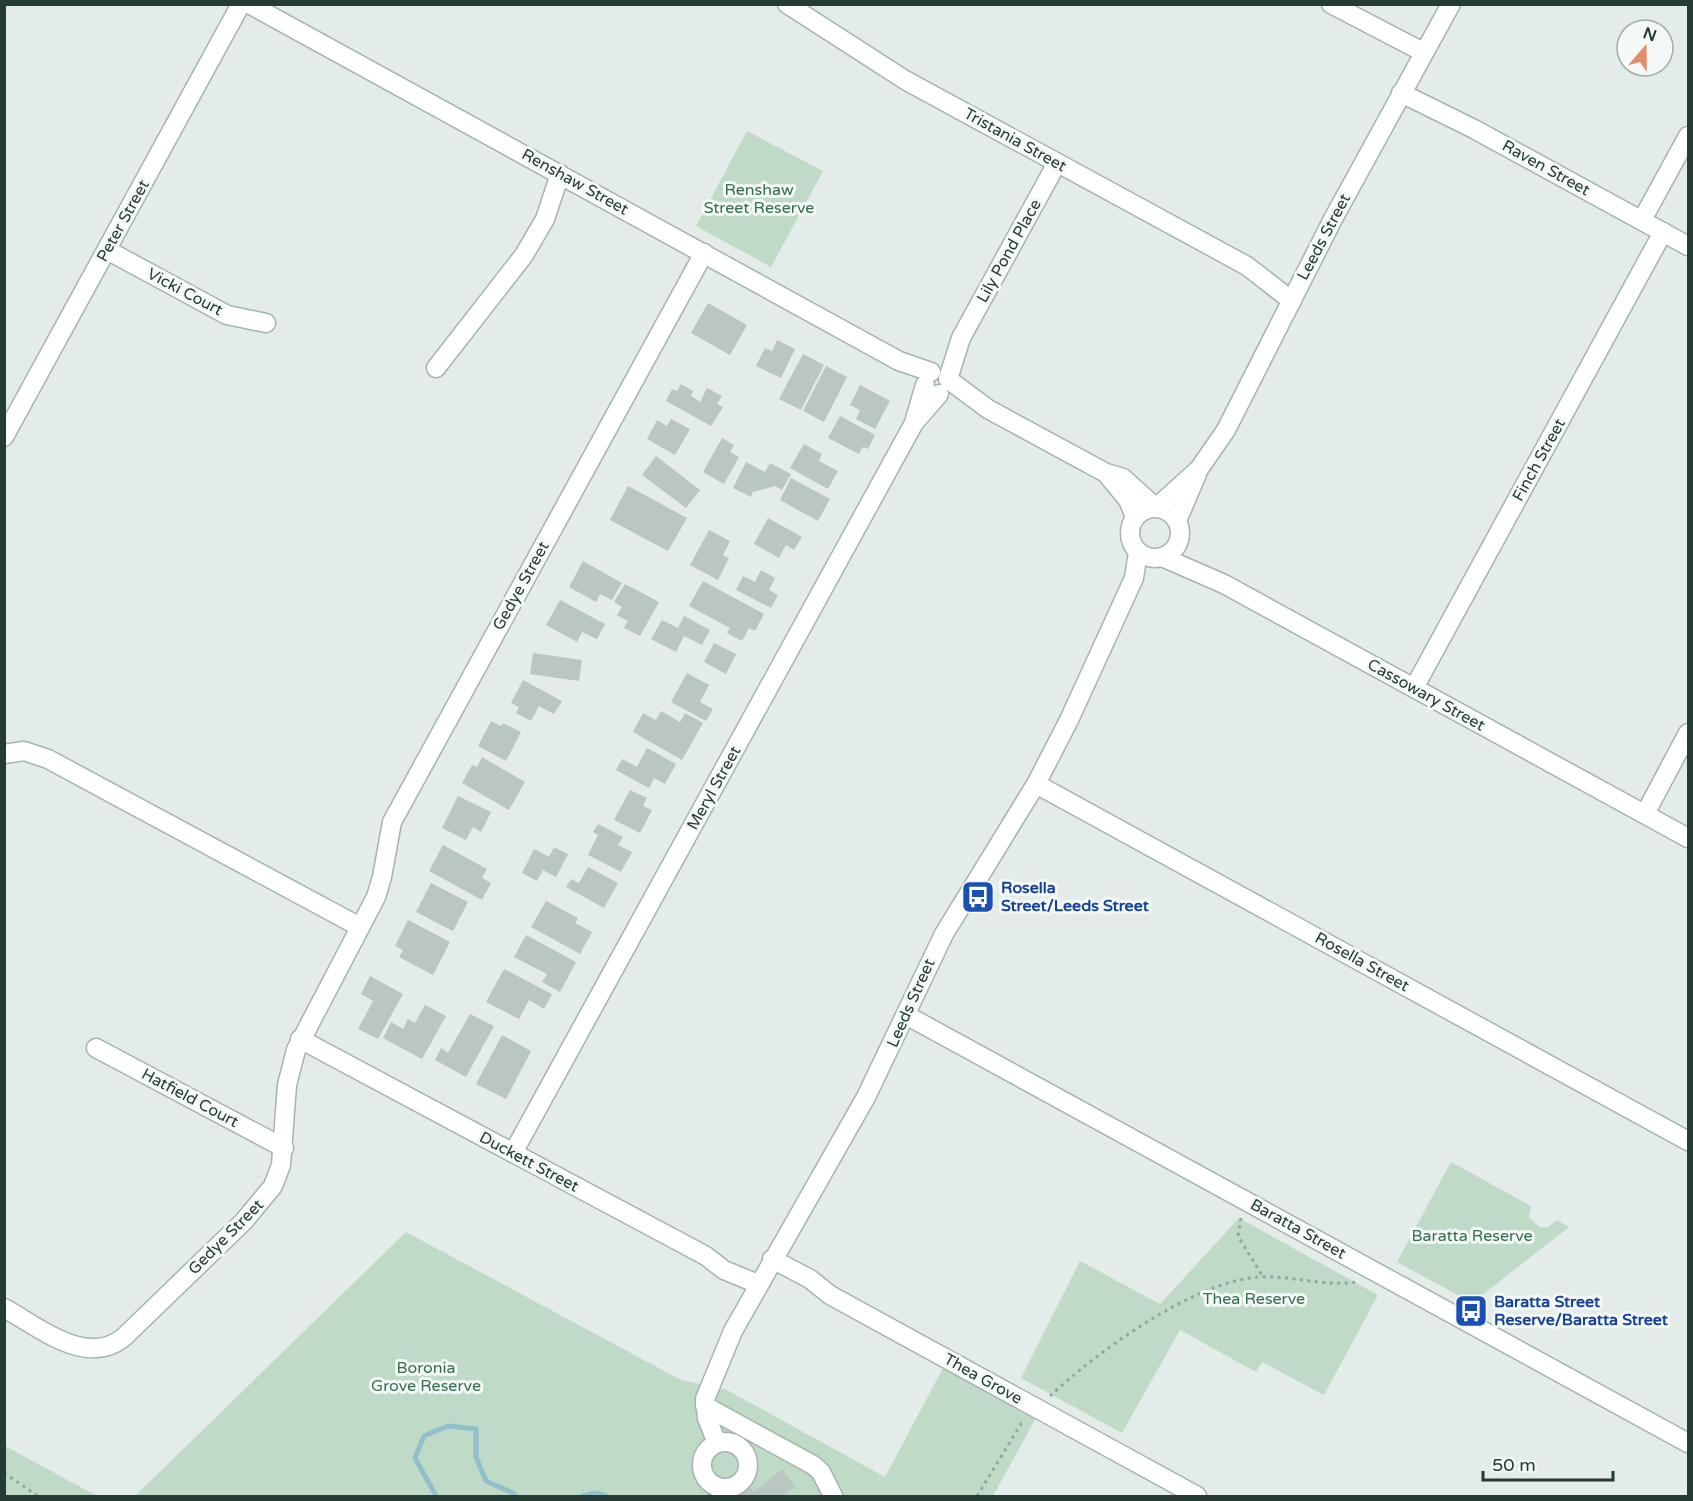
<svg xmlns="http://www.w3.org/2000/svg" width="1693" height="1501" font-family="'Varela Round',sans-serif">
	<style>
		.green { fill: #bfdac7 }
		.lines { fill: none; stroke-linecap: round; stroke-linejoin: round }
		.stream { stroke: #91bfcb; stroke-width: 5 }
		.building { fill: #b9c6c1 }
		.minor-casing { stroke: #a6b3af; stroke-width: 21 }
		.path { stroke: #87aca2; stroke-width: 3; stroke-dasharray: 3 4.5; stroke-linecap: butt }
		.minor { stroke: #fff; stroke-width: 18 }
		.labels { text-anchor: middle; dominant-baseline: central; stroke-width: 6; stroke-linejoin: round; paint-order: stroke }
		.street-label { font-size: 16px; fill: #253b36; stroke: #f4f8f6 }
		.park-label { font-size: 16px; fill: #336e4d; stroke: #f4f8f6 }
		.transit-label { font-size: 16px; font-weight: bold; fill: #164399; stroke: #f4f8f6; text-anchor: start }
	</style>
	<rect width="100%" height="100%" fill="#e3ece8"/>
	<g class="green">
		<polygon points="747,131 823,171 771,267 696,226"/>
		<polygon points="1451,1162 1531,1206 1529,1218 1540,1227 1547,1228 1557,1220 1569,1227 1472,1303 1397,1262"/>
		<polygon points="1239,1218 1378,1295 1324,1395 1262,1362 1256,1372 1180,1330 1122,1433 1021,1378 1080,1261 1160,1304"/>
		<polygon points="406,1232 681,1380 727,1390 885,1477 943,1368 1036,1418 993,1496 135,1496"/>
		<polygon points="4,1446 5,1446 97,1496 5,1496"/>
	</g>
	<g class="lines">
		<g class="stream">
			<polyline points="436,1496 415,1458 424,1436 448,1426 476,1429 476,1457 486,1481 513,1493 515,1496"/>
			<polyline points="583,1496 595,1493 606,1496"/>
		</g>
	</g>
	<g class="building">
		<polygon points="708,303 747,325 730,355 691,333"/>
		<polygon points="777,340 795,349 781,378 756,366 765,348 772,351"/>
		<polygon points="803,354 824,365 801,410 779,399"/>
		<polygon points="826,366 847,377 824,422 803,411"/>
		<polygon points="681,384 693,391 691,396 700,402 707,388 722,396 717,404 723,407 711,426 666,401 672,389 677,391"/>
		<polygon points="860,385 890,401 875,429 856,419 860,410 850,405"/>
		<polygon points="840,416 875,435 868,449 863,447 859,454 828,438"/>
		<polygon points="671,419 690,429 675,455 647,439 657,420 667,426"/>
		<polygon points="722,438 734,445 730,452 739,457 724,484 703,472"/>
		<polygon points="804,444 822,454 819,461 838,471 828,489 790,468"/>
		<polygon points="656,456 700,490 686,508 642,475"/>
		<polygon points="746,462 765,472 770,463 791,474 782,490 775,486 753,492 751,497 733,488"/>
		<polygon points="791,478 830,499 818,521 780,500"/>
		<polygon points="628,486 687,518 668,551 610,520"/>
		<polygon points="768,518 802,537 794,550 786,545 779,558 754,544"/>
		<polygon points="709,530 730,541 723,555 729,558 718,580 690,565"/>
		<polygon points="583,561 622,583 612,600 600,594 596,602 569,587"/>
		<polygon points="761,570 775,578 769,590 778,595 771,608 736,590 743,576 755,582"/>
		<polygon points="703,581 764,614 755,631 749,628 742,641 727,633 730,628 689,606"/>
		<polygon points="625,584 659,602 640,636 624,628 628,621 617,615 622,607 614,602"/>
		<polygon points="560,600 605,624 597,639 582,632 577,642 546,625"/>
		<polygon points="684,616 710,630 702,645 684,636 676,652 651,639 662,620 678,628"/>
		<polygon points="714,643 736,654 726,674 704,662"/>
		<polygon points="533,653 582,660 579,681 530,674"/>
		<polygon points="687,673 709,685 700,702 713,709 706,721 671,702"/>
		<polygon points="523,680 562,701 554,714 539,706 531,721 516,713 519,707 511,703"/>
		<polygon points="661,711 680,722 685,713 703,723 682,760 633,732 643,713 656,720"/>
		<polygon points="491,721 501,726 503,723 521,732 506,761 478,746"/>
		<polygon points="647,748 676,764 665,784 654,778 649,788 616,770 622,759 637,767"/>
		<polygon points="482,757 525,782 509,810 462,783 472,765 477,767"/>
		<polygon points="630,790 647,798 643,806 652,810 640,833 614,820"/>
		<polygon points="458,796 491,812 481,832 473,827 466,840 442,828"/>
		<polygon points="598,824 623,837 618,845 632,852 621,872 588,855 598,835 593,832"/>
		<polygon points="443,845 487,869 482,878 491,883 482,900 429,871"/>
		<polygon points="554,847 568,854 556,877 543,870 537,881 522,873 534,849 549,857"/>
		<polygon points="588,867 618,883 604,908 566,887 571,879 579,883"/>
		<polygon points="431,883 468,902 453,931 416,912"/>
		<polygon points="546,901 578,918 575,923 592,932 580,954 531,927"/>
		<polygon points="408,920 450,942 433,975 399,957 403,950 395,946"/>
		<polygon points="526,935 576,962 560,992 542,982 547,974 514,957"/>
		<polygon points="504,969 552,994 544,1009 529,1000 519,1019 486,1002"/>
		<polygon points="370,976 403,994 378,1039 358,1029 373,1001 361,994"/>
		<polygon points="425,1005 446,1016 422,1059 383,1038 391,1022 403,1029 408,1019 415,1023"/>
		<polygon points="470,1014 494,1026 466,1077 435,1060 441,1048 448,1053"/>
		<polygon points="502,1035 531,1051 506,1099 476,1084"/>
		<polygon points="782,1469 795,1487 785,1494 787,1496 727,1496 747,1482 754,1492"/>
	</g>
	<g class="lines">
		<g class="minor-casing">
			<g id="minor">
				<polyline points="249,4 899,361 931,372"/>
				<polyline points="787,4 905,80 1247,266 1292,301"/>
				<polyline points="1331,4 1423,52"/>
				<polyline points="1401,93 1474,129 1688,246"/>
				<polyline points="1642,220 1688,136"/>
				<polyline points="107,250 227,315 266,323"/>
				<polyline points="436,368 524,255 545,219 560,174"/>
				<polyline points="948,379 961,338 1057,163"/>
				<polyline points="949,380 988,409 1106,473 1123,478 1155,507"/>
				<polyline points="915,419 925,385"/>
				<polyline points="4,437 241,4"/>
				<polyline points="1109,477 1128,500 1135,517"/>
				<polyline points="1157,507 1199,469 1226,430 1333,219 1451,4"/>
				<circle cx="1155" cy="533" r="25"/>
				<polyline points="1177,521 1197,474"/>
				<polyline points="1162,557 1224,584 1688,838"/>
				<polyline points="1414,688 1663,232"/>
				<polyline points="4,754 24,751 48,759 360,927"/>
				<polyline points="1036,784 1688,1141"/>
				<polyline points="1645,814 1688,733"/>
				<polyline points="906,1015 1688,1443"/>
				<polyline points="300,1039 706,1256 724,1270 758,1284"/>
				<polyline points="96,1048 284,1148"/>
				<polyline points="513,1153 914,423 939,394"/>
				<polyline points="772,1259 810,1279 830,1295 1197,1496"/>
				<path d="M4 1308C39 1327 87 1368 124 1337L244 1221 273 1186 281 1165 287 1085 296 1050 376 897 382 877 392 822 704 253"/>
				<polyline points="705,1406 813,1465 821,1472 833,1496"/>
				<circle cx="725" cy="1465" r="23"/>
				<polyline points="717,1443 707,1418 705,1399 733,1331 866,1097 944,934 1036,784 1069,720 1134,578 1138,552"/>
			</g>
		</g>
		<g class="path">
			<polyline points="1241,1218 1238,1236 1263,1277"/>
			<path d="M1050 1396C1097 1352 1194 1281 1259 1277 1292 1275 1323 1287 1356 1282"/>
			<polyline points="4,1473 38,1496"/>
			<polyline points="709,1496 714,1486"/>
			<polyline points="977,1496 1021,1424 1026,1422"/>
		</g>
		<use href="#minor" class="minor"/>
	</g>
	<defs>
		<g id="bus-square" transform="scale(1.725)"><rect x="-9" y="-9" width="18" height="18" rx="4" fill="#1a4fb4" stroke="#f4f8f6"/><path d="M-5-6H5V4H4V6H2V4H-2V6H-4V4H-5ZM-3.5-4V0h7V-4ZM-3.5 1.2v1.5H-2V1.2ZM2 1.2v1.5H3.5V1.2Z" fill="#fff"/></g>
	</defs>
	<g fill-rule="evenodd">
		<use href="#bus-square" x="978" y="897"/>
		<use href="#bus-square" x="1471" y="1311"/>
	</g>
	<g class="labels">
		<g class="street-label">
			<text transform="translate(1015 140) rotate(29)">Tristania Street</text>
			<text transform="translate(1546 168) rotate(29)">Raven Street</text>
			<text transform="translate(575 182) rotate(29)">Renshaw Street</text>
			<text transform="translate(123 221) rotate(-61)">Peter Street</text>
			<text transform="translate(1324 237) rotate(-62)">Leeds Street</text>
			<text transform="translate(1009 251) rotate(-61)">Lily Pond Place</text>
			<text transform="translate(185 292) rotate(28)">Vicki Court</text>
			<text transform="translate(1539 460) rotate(-61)">Finch Street</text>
			<text transform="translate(521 586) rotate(-61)">Gedye Street</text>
			<text transform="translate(1426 695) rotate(29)">Cassowary Street</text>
			<text transform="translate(714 788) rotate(-61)">Meryl Street</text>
			<text transform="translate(1362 962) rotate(29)">Rosella Street</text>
			<text transform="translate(911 1003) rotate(-66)">Leeds Street</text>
			<text transform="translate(190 1098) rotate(28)">Hatfield Court</text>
			<text transform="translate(529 1162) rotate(28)">Duckett Street</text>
			<text transform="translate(1298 1229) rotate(29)">Baratta Street</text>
			<text transform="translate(226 1237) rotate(-45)">Gedye Street</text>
			<text transform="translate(983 1379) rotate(29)">Thea Grove</text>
		</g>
		<g class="park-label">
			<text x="759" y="190">Renshaw<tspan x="759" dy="18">Street Reserve</tspan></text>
			<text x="1472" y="1236">Baratta Reserve</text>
			<text x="1254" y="1299">Thea Reserve</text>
			<text x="426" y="1368">Boronia<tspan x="426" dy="18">Grove Reserve</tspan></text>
		</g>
		<g class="transit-label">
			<text x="1001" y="888">Rosella<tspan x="1001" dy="18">Street/Leeds Street</tspan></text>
			<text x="1494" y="1302">Baratta Street<tspan x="1494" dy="18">Reserve/Baratta Street</tspan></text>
		</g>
	</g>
	<rect width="1693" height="1501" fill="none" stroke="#253b36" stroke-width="12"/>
	<g transform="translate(1645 48) rotate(20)"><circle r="28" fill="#f4f8f6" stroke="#a1aca9" stroke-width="1.5"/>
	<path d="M0-4.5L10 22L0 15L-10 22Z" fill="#e48e69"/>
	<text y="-9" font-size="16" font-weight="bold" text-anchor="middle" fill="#253b36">N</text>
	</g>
	<path d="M1483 1471v9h130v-9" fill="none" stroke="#253b36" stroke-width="3"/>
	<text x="1492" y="1471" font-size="18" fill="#253b36" stroke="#f4f8f6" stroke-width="4.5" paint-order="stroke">50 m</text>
</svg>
